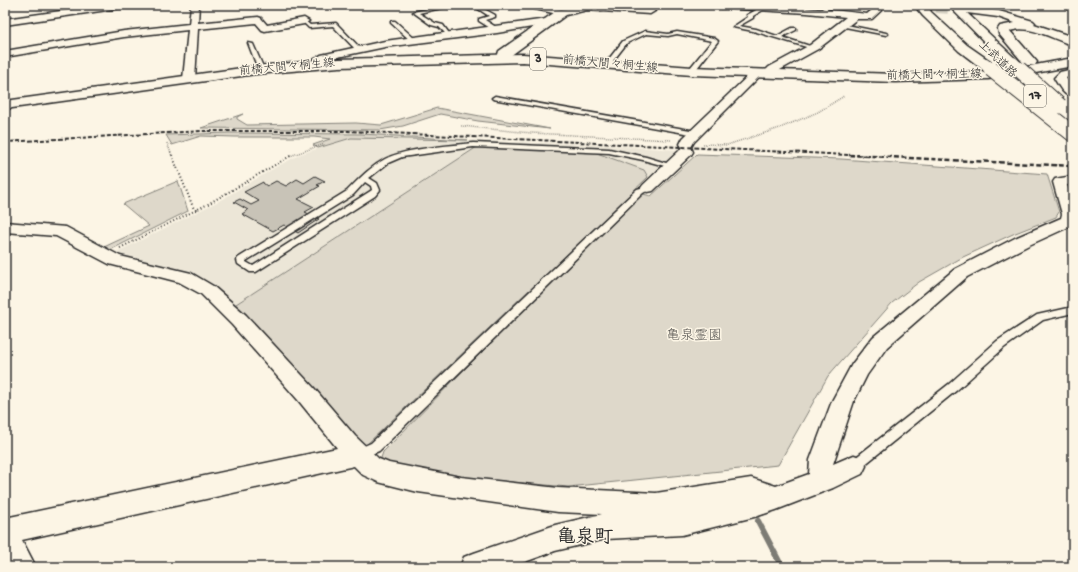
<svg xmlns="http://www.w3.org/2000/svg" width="1078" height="572" font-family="'Gochi Hand','Klee One',sans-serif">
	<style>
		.built { fill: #ece6d7 }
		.green { fill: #ded8ca; stroke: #84827a }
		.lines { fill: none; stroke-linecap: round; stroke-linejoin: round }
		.stream { stroke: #7d7b74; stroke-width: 6 }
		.building { fill: #c8c3b7; stroke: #2b2b2b }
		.trunk-tunnel { stroke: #d2cdc0; stroke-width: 12; stroke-dasharray: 12 6; stroke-linecap: butt }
		.service-casing { stroke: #2b2b2b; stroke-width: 3 }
		.minor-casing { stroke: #2b2b2b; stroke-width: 3 }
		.tertiary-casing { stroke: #2b2b2b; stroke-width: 3 }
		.primary-casing { stroke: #2b2b2b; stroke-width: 3 }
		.trunk-casing { stroke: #2b2b2b; stroke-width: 3 }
		.path-far1 { stroke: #2b2b2b; stroke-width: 1.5; stroke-dasharray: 0.5 1.5; stroke-linecap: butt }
		.path { stroke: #2b2b2b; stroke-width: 2; stroke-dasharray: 1 2.5; stroke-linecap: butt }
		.service { fill: #fcf5e5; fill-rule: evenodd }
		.minor { fill: #fcf5e5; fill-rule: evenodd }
		.tertiary { fill: #fcf5e5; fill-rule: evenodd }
		.primary { fill: #fcf5e5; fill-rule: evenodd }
		.trunk { fill: #fcf5e5; fill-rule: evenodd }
		.rail-far1 { stroke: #2b2b2b; stroke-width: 2; stroke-dasharray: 4 2; stroke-linecap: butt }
		.rail { stroke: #2b2b2b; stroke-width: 2.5; stroke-dasharray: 5 2.5; stroke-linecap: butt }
		.trunk-bridge-far1-casing { stroke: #2b2b2b; stroke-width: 14; stroke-linecap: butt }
		.trunk-bridge-casing { stroke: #2b2b2b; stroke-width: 17; stroke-linecap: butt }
		.trunk-bridge-far1 { stroke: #fcf5e5; stroke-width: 12 }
		.trunk-bridge { stroke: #fcf5e5; stroke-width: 15 }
		.labels { text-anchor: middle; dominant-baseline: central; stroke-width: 3; stroke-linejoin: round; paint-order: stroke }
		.far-street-label { font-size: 12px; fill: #2b2b2b; stroke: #fcf5e5 }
		.shield { fill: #fcf5e5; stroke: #6a6863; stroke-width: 1 }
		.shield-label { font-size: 13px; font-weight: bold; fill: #2b2b2b }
		.park-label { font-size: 14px; fill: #585653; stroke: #fcf5e5 }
		.near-quarter-label { font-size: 19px; font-weight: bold; fill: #2b2b2b; stroke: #fcf5e5 }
	</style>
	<rect width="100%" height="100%" fill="#fcf5e5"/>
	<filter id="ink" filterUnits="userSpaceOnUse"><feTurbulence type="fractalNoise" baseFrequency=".025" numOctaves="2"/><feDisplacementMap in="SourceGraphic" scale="8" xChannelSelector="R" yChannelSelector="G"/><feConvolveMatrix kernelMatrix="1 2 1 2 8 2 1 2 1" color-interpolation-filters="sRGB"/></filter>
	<g filter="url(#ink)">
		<polygon class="built" points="365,137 602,145 677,150 679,152 648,177 644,170 477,147 233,306 129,259 117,252 219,201 278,166 301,154 351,138"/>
		<g class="green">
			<polygon points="437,108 550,129 478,121 440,114 403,126 380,130 201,128 243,114 237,117 237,119 247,125 356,123 381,125"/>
			<polygon points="230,133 361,134 468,140 351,138 318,148 313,145 330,139 314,137 235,137 201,136 172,145 166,135"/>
			<polygon points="477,147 594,152 644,170 648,177 533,287 543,292 643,194 651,196 697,154 841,159 1047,174 1059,212 1056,217 1013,234 963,257 919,282 892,303 828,376 778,465 568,487 480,479 396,468 380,461 383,452 538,295 529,290 365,446 357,445 233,306"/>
			<polygon points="178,181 188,211 108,251 104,247 149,226 123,204"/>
		</g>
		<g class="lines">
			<polyline class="stream" points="758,521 782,567"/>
		</g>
		<polygon class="building" points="315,176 325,181 317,185 320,186 298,199 314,207 305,212 319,219 298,233 284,225 273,231 242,214 248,210 234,202 240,199 251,205 259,201 244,192 263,182 263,183 267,186 276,181 286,186 297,179 304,183"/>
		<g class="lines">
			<polyline class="trunk-tunnel" points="936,7 966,9"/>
			<g class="service-casing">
				<g id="service">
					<polygon points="446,5 455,5 419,13 435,23 443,25 451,36 449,37 439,27 431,25 413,12"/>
					<polygon points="472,5 477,5 495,15 495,17 485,20 499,29 499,31 495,31 479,21 479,19 489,16"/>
					<polygon points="780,5 786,5 779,9 775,8"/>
					<polygon points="828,5 833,5 824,12 820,12 820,10"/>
					<polygon points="999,5 1005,5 1010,8 1006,9"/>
					<polygon points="764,6 768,7 753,16 753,18 739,26 756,29 777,36 792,28 796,28 796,30 782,37 813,47 813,49 753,31 733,27 748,17 747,15"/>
					<polygon points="304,20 310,25 336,23 362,50 357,51 333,26 309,28 302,21"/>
					<polygon points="391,21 395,21 415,39 415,41 411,41 391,23"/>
					<polygon points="842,24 886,33 888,34 886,35 840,26 840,25"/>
					<polygon points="645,31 668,34 677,32 714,38 718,41 694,72 692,73 689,71 690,68 712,41 677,34 668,36 646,34 627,43 609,66 605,66 605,64 623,41"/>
					<polygon points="248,43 253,44 264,69 263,70 258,69"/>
					<polygon points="495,96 696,131 699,133 696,135 493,99 492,98"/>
					<path d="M473 143 609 149 646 157 676 166 672 168 643 160 609 153 473 147 402 157 388 163 369 178 377 183 380 190 375 196 256 272H250L238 264 237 260 238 258 347 191C359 179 370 167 385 159 406 148 448 146 473 143ZM365 182 371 186 372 190 369 192 253 266 246 262V261L353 195Z"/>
					<polygon points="648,186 652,188 643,193 379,451 359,459 355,458 353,454 355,450 371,443 637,189"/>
					<polygon points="1073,307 1073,313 1043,320 1005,347 957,390 858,470 854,471 850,470 848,466 850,462 949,384 997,341 1037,315"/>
				</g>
			</g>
			<g class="minor-casing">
				<g id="minor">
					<polygon points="103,5 125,5 121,8 5,25 5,19"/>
					<polygon points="191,5 199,5 198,23 258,17 261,18 267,25 304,18 309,21 304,24 265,31 262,30 256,23 198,29 195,79 193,81 185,81 183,79 188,30 124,37 5,57 5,51 124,31 189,24"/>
					<polygon points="525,5 542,5 565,10 567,12 562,15 526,7"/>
					<path d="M581 5C593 5 648 4 655 11L650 14 584 10 581 9 580 7Z"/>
					<path d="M718 5C768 5 817 8 867 14L878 5H887L872 19H857L818 49 769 76 763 73 769 67 810 45 846 17 807 13 722 8Z"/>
					<polygon points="547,19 552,22 550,24 497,33 385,47 328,59 312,67 307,64 321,55 385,41"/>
					<path d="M1073 69V75L1066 78 1073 88V98C1063 95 1059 86 1054 78L1060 72Z"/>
					<polygon points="757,70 761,71 763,73 694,142 691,147 693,152 691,155 653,191 648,192 643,191 641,188 643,185 679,151 682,147 680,144 683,138 753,71"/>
					<polygon points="1073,176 1073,184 1067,185 1073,201 1073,225 1027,246 967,277 887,347 867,375 854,401 833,464 854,455 862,458 866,466 862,474 833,488 776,510 758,516 682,535 606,539 555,551 511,567 460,567 464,557 474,553 555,525 602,514 558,512 418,492 378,482 363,475 354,466 22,540 36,567 8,567 5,561 5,518 337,448 298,400 232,325 201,294 179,282 109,264 56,236 5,232 5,222 66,227 120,256 191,273 213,286 246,315 314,388 355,436 379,459 389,463 461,477 558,488 656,493 751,478 776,486 809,474 810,460 832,401 852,364 873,337 955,269 1015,238 1061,218 1062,214 1053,182 1055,179"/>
				</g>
			</g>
			<g class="tertiary-casing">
				<polygon id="tertiary" points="580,5 601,5 600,7 566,15 510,56 508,61 498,61 497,58 499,51 558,10"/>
			</g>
			<g class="primary-casing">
				<polygon id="primary" points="523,54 692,67 895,74 988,71 1030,66 1073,58 1073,66 1030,74 988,79 895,82 692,75 523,62 339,67 256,74 5,109 5,101 256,66 339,59"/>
			</g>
			<g class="trunk-casing">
				<g id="trunk">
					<polygon points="921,5 933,5 930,10 931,12 967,45 990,61 992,64 990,67 980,67 959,51 923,16 918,10"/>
					<path d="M948 5H959L962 7 966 6 999 11 1033 21 1035 23 1034 24 1073 37V45C1053 40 1031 24 1010 31L1037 62 1035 65H1025L999 34 998 29 1000 26 1015 23 998 17 967 13 1020 63 1018 66H1008Z"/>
				</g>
			</g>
			<g class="path-far1">
				<polyline points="461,126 531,133 672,140"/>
				<polyline points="167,143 172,156"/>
				<polyline points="703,144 727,145 780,128 818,112 844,96"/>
				<polyline points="290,156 324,144"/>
			</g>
			<g class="path">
				<polyline points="172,155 193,207 196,210"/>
				<polyline points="120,248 208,204 292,155"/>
			</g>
			<use href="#service" class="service"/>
			<use href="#minor" class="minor"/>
			<use href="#tertiary" class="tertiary"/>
			<use href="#primary" class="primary"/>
			<use href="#trunk" class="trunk"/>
			<polyline class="rail-far1" points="5,142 202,131 348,131 870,156"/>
			<polyline class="rail" points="849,155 1073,166"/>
			<g class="trunk-bridge-far1-casing">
				<g id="trunk-bridge-far1">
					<polyline points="1013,63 1020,70"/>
					<polyline points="985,64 992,70"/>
				</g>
			</g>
			<g class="trunk-bridge-casing">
				<g id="trunk-bridge">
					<polyline points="991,69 1073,134"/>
					<polyline points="1019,69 1060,106"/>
				</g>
			</g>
			<use href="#trunk-bridge-far1" class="trunk-bridge-far1"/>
			<use href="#trunk-bridge" class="trunk-bridge"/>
		</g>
	</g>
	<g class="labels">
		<g class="far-street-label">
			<text transform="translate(997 60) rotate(44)">上武道路</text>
			<text transform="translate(610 65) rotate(5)">前橋大間々桐生線</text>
			<text transform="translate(287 68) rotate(-5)">前橋大間々桐生線</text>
			<text transform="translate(934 76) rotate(-1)">前橋大間々桐生線</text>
		</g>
		<g class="shield">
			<rect x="530" y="48" width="16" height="22" rx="3"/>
			<rect x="1024" y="85" width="22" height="22" rx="3"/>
		</g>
		<g class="shield-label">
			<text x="538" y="59">3</text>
			<text x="1035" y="96">17</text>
		</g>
		<g class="park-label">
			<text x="694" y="336">亀泉霊園</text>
		</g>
		<g class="near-quarter-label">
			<text x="585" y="538">亀泉町</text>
		</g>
	</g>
	<rect width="1078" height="572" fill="none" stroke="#fcf5e5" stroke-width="20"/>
	<rect x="10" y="10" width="1058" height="552" fill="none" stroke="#2b2b2b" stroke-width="1.5" filter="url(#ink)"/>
</svg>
